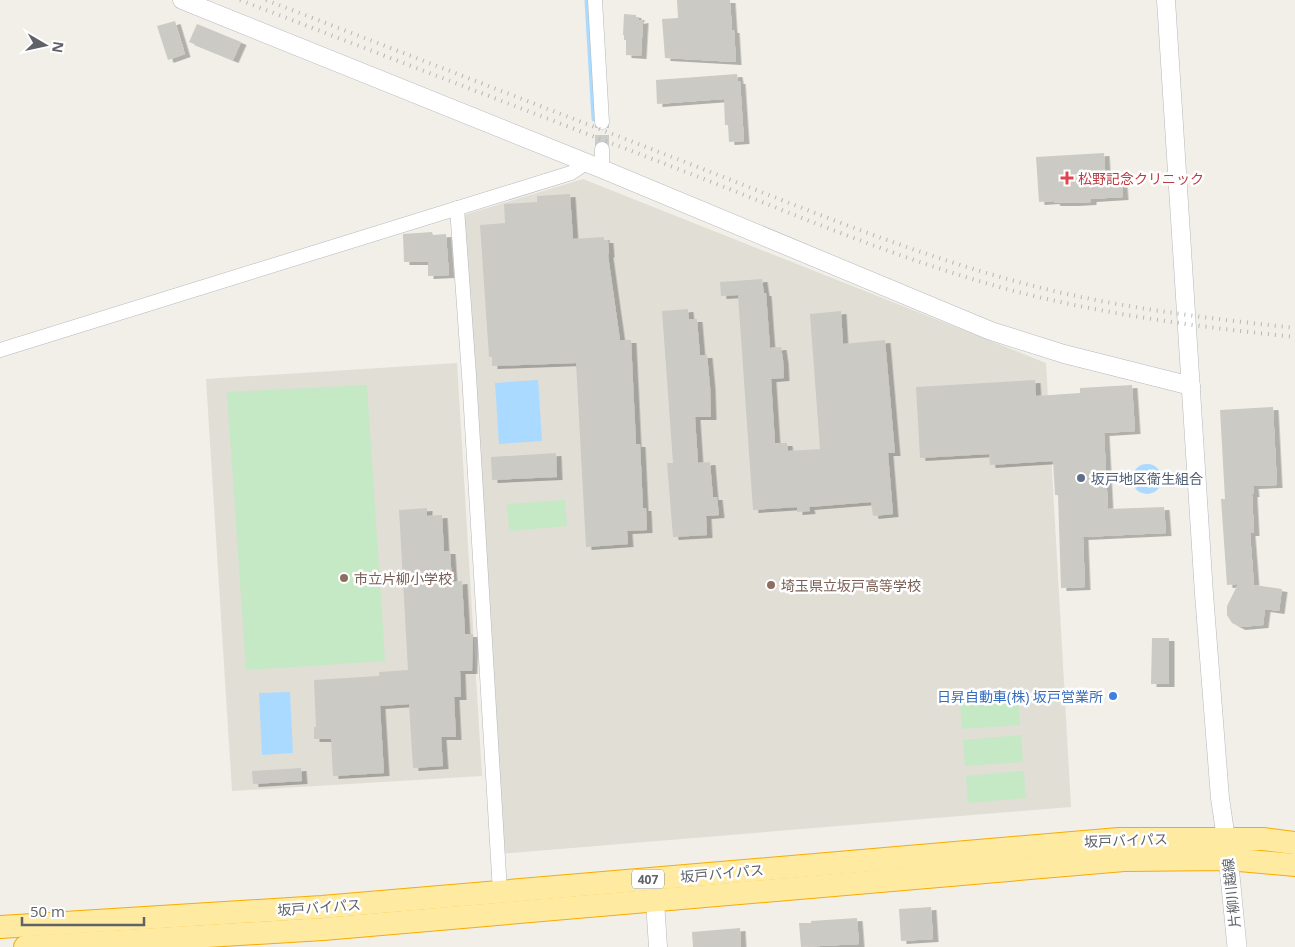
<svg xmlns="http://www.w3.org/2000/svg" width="1295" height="947" font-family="'Open Sans','Noto Sans JP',sans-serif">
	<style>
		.education { fill: #e1ded6 }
		.green { fill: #c5e8c5 }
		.water { fill: #aadaff }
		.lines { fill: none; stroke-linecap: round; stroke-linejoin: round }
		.stream { stroke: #aadaff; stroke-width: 5 }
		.building { fill: #cccac5; filter: url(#shadow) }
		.minor-tunnel { stroke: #ccccc8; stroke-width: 14; stroke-dasharray: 14 7; stroke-linecap: butt }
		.minor-casing { stroke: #b5b8bc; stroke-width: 15 }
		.tertiary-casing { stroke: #b5b8bc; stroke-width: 19 }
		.secondary-casing { stroke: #b6babf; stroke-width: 20 }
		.trunk-casing { stroke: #f9ab00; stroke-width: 24 }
		.minor { stroke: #fff; stroke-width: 14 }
		.tertiary { stroke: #fff; stroke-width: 18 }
		.secondary { stroke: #fff; stroke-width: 19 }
		.trunk { stroke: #feeaa1; stroke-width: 22 }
		.rail { stroke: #b6b7b8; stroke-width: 4; stroke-dasharray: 1 6; stroke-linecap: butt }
		.health-dot { fill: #e0444e; stroke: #fff; stroke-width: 2 }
		.service-dot { fill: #5c6f8a; stroke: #fff; stroke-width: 2 }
		.education-dot { fill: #8d6e63; stroke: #fff; stroke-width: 2 }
		.shop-dot { fill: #3f7fe0; stroke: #fff; stroke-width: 2 }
		.labels { text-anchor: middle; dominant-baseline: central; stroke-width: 5; stroke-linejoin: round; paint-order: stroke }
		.shield { fill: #fff; stroke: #8f9295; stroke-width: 1 }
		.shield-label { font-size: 12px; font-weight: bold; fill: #5f6368 }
		.health-label { font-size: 14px; fill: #be3a42; stroke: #fff; text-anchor: start }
		.service-label { font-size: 14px; fill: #4e5e75; stroke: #fff; text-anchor: start }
		.education-label { font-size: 14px; fill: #785e54; stroke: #fff; text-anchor: start }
		.shop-label { font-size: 14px; fill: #366cbe; stroke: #fff; text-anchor: end }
		.street-label { font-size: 14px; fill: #5f6368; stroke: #fff }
	</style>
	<defs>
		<filter id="shadow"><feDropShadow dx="5.5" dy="3" stdDeviation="0" flood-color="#0004"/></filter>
	</defs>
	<rect width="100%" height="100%" fill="#f1efe8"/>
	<g class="education">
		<polygon points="583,179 1046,363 1071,807 498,854 464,215"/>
		<polygon points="457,363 482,776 232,791 206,379"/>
	</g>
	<g class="green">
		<polygon points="367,385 385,661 246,670 227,392"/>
		<polygon points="565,500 567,526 509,531 507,504"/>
		<polygon points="1018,698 1020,725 962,729 960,702"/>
		<polygon points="1021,735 1023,762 965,766 963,740"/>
		<polygon points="1024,771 1026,798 968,803 966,776"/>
	</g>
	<g class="water">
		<polygon points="538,380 542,441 499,444 495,383"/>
		<circle cx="1147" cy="479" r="15"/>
		<polygon points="290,692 293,753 262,755 259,693"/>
	</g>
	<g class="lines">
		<polyline class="stream" points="587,0 594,119"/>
	</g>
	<g class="building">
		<polygon points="677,0 730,0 732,30 734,30 736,62 665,58 662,19 678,18"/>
		<polygon points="624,14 636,15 636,17 639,17 638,21 643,20 641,56 626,55 626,40 624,40 624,35 623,35"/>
		<polygon points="175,21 185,54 168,60 157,26"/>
		<polygon points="197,24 241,42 233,60 189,42"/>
		<polygon points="737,74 738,81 740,81 744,141 729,142 728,125 725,125 724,99 657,104 656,80"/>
		<polygon points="1104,153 1106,184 1122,183 1123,197 1091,199 1091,202 1073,203 1055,203 1054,201 1039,202 1036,157"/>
		<polygon points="570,194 573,239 604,237 604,240 608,240 609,254 608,255 620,340 631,340 636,444 640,444 643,508 646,508 647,530 627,531 628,544 586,547 576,363 492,366 492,357 489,357 480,225 505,223 504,204 537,202 537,196"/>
		<polygon points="432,232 433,235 446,234 449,275 428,276 428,262 404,262 403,234"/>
		<polygon points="762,279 764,293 766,293 770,348 781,347 783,360 784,378 771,379 775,443 787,443 788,451 820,449 810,314 841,311 843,344 885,340 895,453 888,453 893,514 873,516 871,502 809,507 810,511 797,512 797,507 753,510 738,295 721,296 720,282"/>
		<polygon points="688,309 689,319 697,319 700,355 707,355 710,386 711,417 695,417 698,463 710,462 713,497 717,497 719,515 706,516 707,535 673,537 667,463 673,463 662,311"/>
		<polygon points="1035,380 1036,396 1080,393 1080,388 1132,385 1135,431 1104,433 1108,509 1164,507 1166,533 1083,537 1085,587 1061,588 1058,495 1055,495 1053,461 990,465 989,454 920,458 916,387"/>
		<polygon points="1273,407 1277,485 1253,486 1254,494 1252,494 1254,533 1250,533 1254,585 1282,589 1279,611 1265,609 1263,625 1240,627 1232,623 1227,615 1227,606 1238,584 1227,585 1221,499 1225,499 1220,410"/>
		<polygon points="556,453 557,477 492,480 491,457"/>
		<polygon points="427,508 427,516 442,515 444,551 450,551 452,582 462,581 465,634 473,634 472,671 460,671 461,697 454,697 456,737 441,737 443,766 413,768 409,704 380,706 384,773 333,776 331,739 314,739 314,727 316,727 314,680 379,676 379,672 408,670 399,510"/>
		<polygon points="1152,638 1169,638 1169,684 1151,684"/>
		<polygon points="301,768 302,781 253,784 252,771"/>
		<polygon points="931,907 933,939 901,941 899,909"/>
		<polygon points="857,918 859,944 801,947 799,923 811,923 811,921"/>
		<polygon points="740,928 741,947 693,947 692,932"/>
	</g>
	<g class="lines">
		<polyline class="minor-tunnel" points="602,149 602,122"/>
		<g class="minor-casing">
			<g id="minor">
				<polyline points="595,0 602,122"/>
				<polyline points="602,149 602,169"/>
				<polyline points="457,208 469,375 500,892"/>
				<polyline points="0,350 571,173 586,163"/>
			</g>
		</g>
		<g class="tertiary-casing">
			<g id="tertiary">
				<polyline points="182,0 602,169 991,331 1064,354 1191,386"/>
				<polyline points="1166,0 1204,594 1220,798 1226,839"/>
				<polyline points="655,901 658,947"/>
			</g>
		</g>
		<g class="secondary-casing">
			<polyline id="secondary" points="1227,845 1237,947"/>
		</g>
		<g class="trunk-casing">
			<g id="trunk">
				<polyline points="0,927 322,907 1119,839 1263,839 1295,843"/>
				<polyline points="25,947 323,929 1124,860 1228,859 1295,865"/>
			</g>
		</g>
		<use href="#minor" class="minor"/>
		<use href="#tertiary" class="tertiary"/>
		<use href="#secondary" class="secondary"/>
		<use href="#trunk" class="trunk"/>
		<g class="rail">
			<path d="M240 0C393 59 546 118 699 177 803 218 906 262 1014 291 1107 315 1200 327 1295 337"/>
			<path d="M266 0C414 57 561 114 708 171 823 216 938 264 1058 292 1136 310 1216 319 1295 328"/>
		</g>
	</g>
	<path class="health-dot" d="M1064.5 170.5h5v5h5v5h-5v5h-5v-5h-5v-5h5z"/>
	<circle class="service-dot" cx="1081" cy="478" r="5"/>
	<g class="education-dot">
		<circle cx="344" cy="578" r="5"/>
		<circle cx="771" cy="585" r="5"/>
	</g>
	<circle class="shop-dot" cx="1113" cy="696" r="5"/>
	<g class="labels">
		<rect class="shield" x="632" y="869.5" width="32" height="19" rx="4"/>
		<g class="shield-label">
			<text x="648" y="879">407</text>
		</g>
		<g class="health-label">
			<text x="1078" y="178">松野記念クリニック</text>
		</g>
		<g class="service-label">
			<text x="1091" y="478">坂戸地区衛生組合</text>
		</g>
		<g class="education-label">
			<text x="354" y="578">市立片柳小学校</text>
			<text x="781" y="585">埼玉県立坂戸高等学校</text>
		</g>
		<g class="shop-label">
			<text x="1103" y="696">日昇自動車(株) 坂戸営業所</text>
		</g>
		<g class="street-label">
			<text transform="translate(1126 840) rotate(-2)">坂戸バイパス</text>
			<text transform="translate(722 873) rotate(-5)">坂戸バイパス</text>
			<text transform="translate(1231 893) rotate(-96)">片柳川越線</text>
			<text transform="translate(319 907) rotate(-4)">坂戸バイパス</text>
		</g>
	</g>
	<g transform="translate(45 45) rotate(99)" stroke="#ffffff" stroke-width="4" paint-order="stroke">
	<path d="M0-4L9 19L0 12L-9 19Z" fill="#5f6368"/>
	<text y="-8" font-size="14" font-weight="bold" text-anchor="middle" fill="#5f6368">N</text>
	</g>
	<path d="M22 917v8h122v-8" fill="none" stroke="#5f6368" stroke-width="2.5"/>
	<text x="30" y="917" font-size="15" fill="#5f6368" stroke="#ffffff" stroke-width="4" paint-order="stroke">50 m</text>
</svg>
